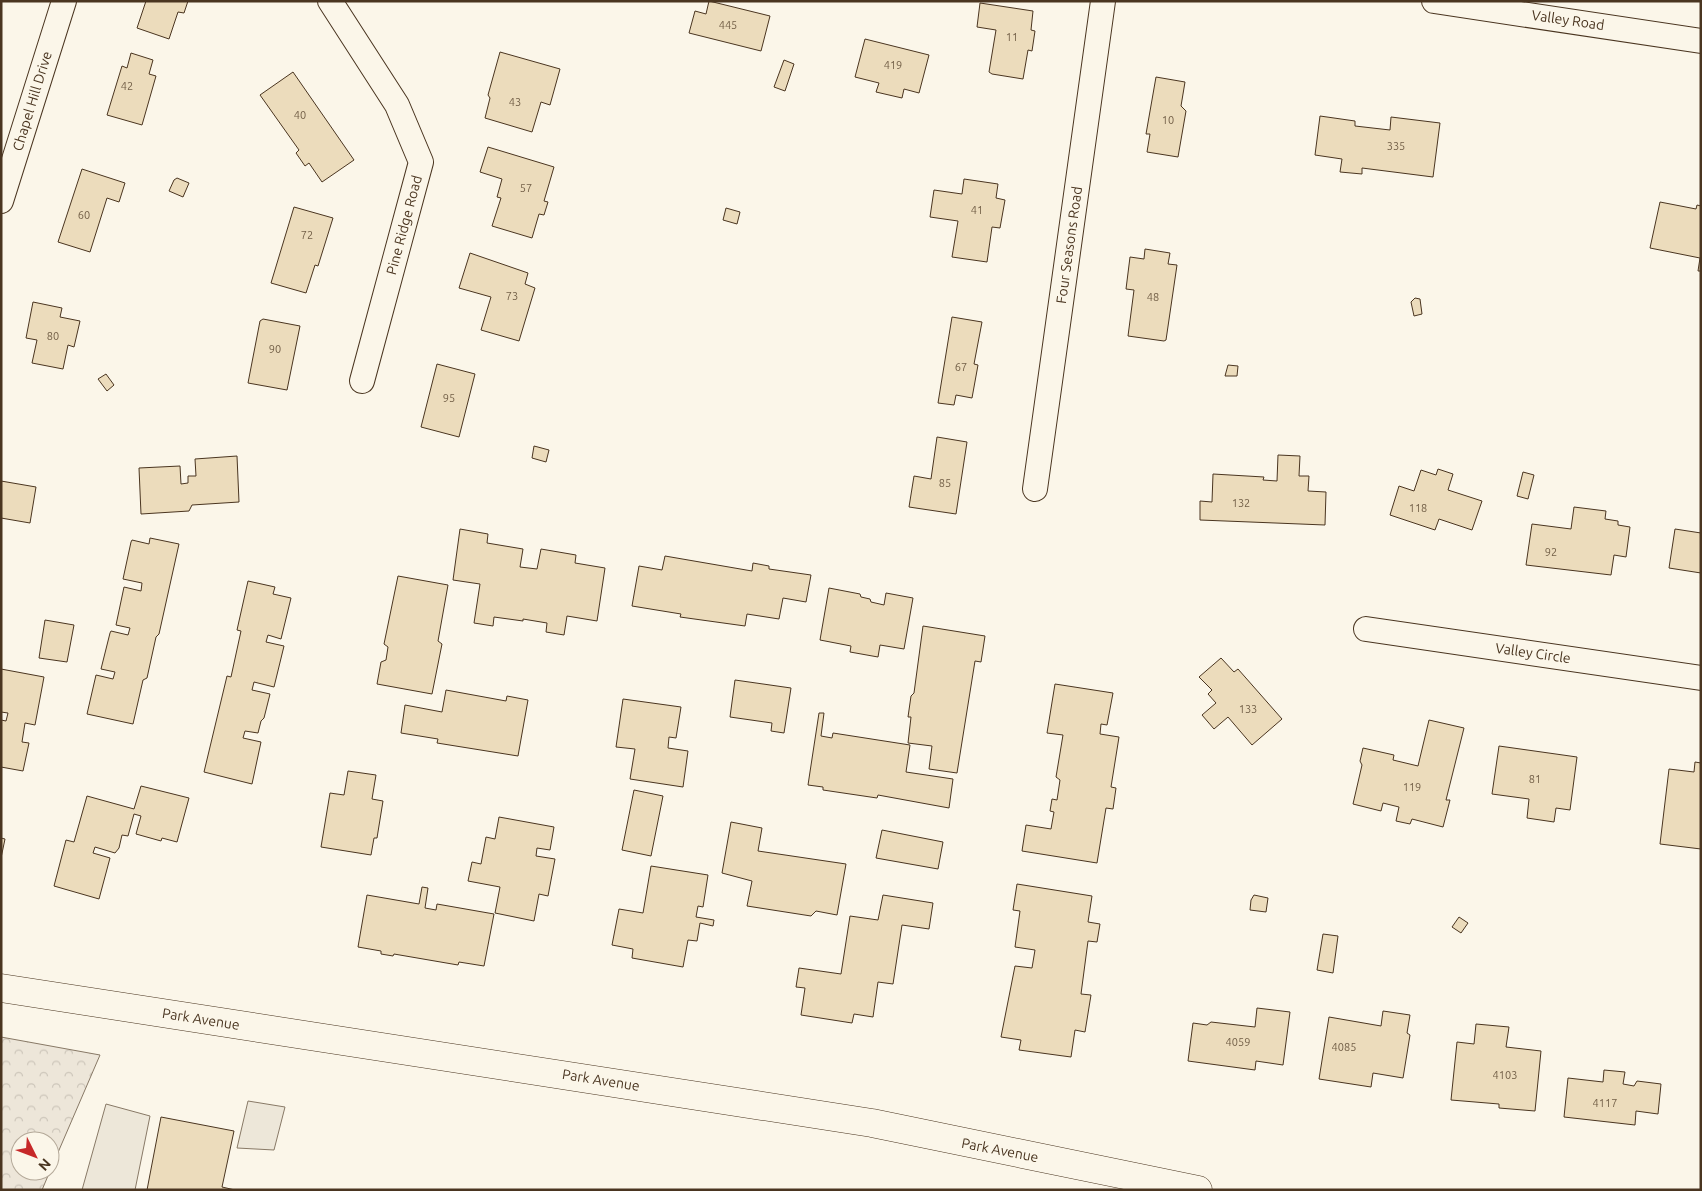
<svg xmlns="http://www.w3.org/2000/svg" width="1702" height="1191" font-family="Ubuntu,sans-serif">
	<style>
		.forest { fill: url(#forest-crowns); stroke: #887966 }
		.parking { fill: #ede7d9; stroke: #887966 }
		.building { fill: #ecdcbc; stroke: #4a3520 }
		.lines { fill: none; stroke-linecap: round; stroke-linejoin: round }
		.street-casing { stroke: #4a3520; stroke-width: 26 }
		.secondary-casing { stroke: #4a3520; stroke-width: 29 }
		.street { stroke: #fbf6e9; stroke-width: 24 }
		.secondary { stroke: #fbf6e9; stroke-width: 28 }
		.labels { text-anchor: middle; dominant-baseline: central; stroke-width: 4; stroke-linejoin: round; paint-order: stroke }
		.number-label { font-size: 11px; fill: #725f47 }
		.street-label { font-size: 14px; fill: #4a3520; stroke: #fbf6e9 }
	</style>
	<defs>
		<pattern id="forest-crowns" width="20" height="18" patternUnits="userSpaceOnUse" patternTransform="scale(1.25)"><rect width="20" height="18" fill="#ede6d9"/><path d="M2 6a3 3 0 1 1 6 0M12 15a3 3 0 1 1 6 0" fill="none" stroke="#cdc6ba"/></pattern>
	</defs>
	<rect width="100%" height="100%" fill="#fbf6e9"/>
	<polygon class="forest" points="1,1037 100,1055 50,1171 50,1141 20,1141 20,1171 50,1171 42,1190 1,1190"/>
	<g class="parking">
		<polygon points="248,1101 285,1107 274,1150 237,1148"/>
		<polygon points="106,1104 150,1116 135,1190 82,1190"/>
	</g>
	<g class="building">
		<polygon points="146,1 188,1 184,13 178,12 169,39 137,28"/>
		<polygon points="709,1 770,16 761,51 689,33 695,11 706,14"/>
		<polygon points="980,3 1033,11 1031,30 1035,31 1032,51 1028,50 1023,79 992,74 989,72 996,30 977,27"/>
		<polygon points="865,39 929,55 919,93 904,89 902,98 876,92 879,83 855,77"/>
		<polygon points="500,52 560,69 550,105 541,102 532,132 485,118 490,98 488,95"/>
		<polygon points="131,53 153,60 149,74 156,76 142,125 107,115 122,66 127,68"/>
		<polygon points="784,60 794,64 785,91 774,87"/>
		<polygon points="293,72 354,160 322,182 309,163 305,166 296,153 299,150 260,95"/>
		<polygon points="1156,77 1185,82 1181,106 1186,111 1178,157 1147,152 1150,134 1146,134"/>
		<polygon points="1320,116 1355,121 1355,126 1390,130 1391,117 1440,123 1433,177 1362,168 1362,174 1340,172 1342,159 1315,155"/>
		<polygon points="488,147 554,167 544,201 548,202 544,215 539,214 532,238 492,226 501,198 497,197 502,179 480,172"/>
		<polygon points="82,169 125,183 119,202 107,198 90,252 58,242"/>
		<polygon points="177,178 189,183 183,197 169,191 174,180"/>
		<polygon points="964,179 998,184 996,198 1005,200 1000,228 992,227 987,262 952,257 958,221 930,217 934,190 962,194"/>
		<polygon points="1660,202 1696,209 1697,205 1701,206 1701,271 1698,271 1700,258 1650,248"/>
		<polygon points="294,207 333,218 318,266 315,265 306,293 271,283"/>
		<polygon points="726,208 740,212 737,224 723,220"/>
		<polygon points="1145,249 1170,253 1168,264 1177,265 1166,340 1164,341 1128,336 1134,290 1126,289 1130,257 1144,259"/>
		<polygon points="470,253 528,273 525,284 535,288 519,341 481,330 491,297 459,288"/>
		<polygon points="1415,298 1420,299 1422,314 1414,316 1411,302"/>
		<polygon points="33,302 62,308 60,317 80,321 74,347 68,345 63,369 32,363 37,340 26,338"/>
		<polygon points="952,317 982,322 974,364 978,365 972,398 956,395 954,405 938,403"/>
		<polygon points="263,319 300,326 287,390 248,383 260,321"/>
		<polygon points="437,364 475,374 459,437 421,427"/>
		<polygon points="1228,365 1238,366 1237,376 1225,376"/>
		<polygon points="106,374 114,385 107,391 98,379"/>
		<polygon points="937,437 967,442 956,514 909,507 914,476 931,479"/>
		<polygon points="534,446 549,450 546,462 532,458"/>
		<polygon points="1278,455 1300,456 1299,476 1309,476 1308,491 1326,492 1325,525 1200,520 1200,501 1212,502 1213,474 1264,477 1263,480 1277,481"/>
		<polygon points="237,456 239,502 192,505 189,511 141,514 139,468 180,466 181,484 188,483 188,476 196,476 195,459"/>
		<polygon points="1438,469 1453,474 1448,490 1482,501 1472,530 1439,519 1435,530 1390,515 1399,486 1414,491 1421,470 1436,475"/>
		<polygon points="1523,472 1534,475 1528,499 1517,496"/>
		<polygon points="1,481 36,487 30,523 1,518"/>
		<polygon points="1574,507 1606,511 1605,519 1618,521 1618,525 1630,527 1626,557 1614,555 1611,575 1526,565 1532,524 1571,529"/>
		<polygon points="460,529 488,534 487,543 523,549 520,567 537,569 541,549 576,555 575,563 605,568 597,621 567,616 564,635 546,632 547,623 523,619 523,621 494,617 493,626 474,623 480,584 453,580"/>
		<polygon points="1675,529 1701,533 1701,573 1669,568"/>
		<polygon points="150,538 179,544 159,634 156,637 147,678 143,680 133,724 87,714 96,675 113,679 115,672 101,669 110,633 111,631 128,635 130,628 116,625 124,587 141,591 142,583 123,579 131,542 132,540 149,544"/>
		<polygon points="665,556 752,571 753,563 769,566 769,569 811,575 806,602 783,598 779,619 747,614 745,626 680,617 681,614 632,606 639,566 662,570"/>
		<polygon points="398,576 448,585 438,641 442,644 432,694 377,684 381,662 386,660 388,647 384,644"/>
		<polygon points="248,581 275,587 273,594 291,598 281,639 268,635 266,642 284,646 274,687 254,682 252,690 270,694 264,718 261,721 258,733 245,731 243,738 261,742 252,784 204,772 227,676 231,677 241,631 237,630"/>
		<polygon points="829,588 860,594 861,597 870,599 871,602 884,605 886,593 913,598 904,649 880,645 878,657 850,652 851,646 820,640"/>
		<polygon points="45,620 74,625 67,662 39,658"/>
		<polygon points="923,626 985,636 981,662 975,661 957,773 929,769 932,746 908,743 911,717 908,717 911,696 914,693"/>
		<polygon points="1221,658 1234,672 1238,669 1282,719 1252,745 1228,717 1214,729 1202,715 1216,703 1208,694 1212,690 1199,677"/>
		<polygon points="1,669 44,677 35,725 25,723 22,742 29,743 23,771 1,767 1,720 6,721 8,713 1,712"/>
		<polygon points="735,680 791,688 784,733 771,731 772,723 730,717"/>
		<polygon points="1055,684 1113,693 1107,725 1101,724 1100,734 1119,737 1111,787 1116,788 1113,809 1106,808 1097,863 1022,851 1026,825 1051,829 1054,812 1050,811 1052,799 1057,800 1060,780 1056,777 1063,735 1047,733"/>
		<polygon points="446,690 506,701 507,696 528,700 518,756 437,743 438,739 401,733 405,705 442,712"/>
		<polygon points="623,699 681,707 676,738 669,737 668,748 688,751 683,787 630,779 635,749 616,747"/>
		<polygon points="819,713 824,713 821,736 832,738 833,733 910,745 906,772 953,779 949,808 878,795 877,798 823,790 823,787 808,785"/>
		<polygon points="1429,720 1464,728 1446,800 1450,800 1443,827 1412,819 1410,824 1396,821 1399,807 1383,803 1381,811 1353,804 1362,765 1360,761 1363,748 1394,755 1393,760 1418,766"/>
		<polygon points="1499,746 1577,757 1570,810 1556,808 1554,822 1527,818 1529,799 1492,794"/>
		<polygon points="1695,762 1701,763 1701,849 1660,844 1669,769 1694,772"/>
		<polygon points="348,771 376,775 372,799 383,801 377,838 374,838 371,855 321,847 330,793 344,795"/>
		<polygon points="141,786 189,798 177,842 162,838 161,841 136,834 141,816 134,814 128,836 122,835 119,848 115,853 95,847 93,853 110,858 99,899 54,886 66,840 74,842 87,796 134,809"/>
		<polygon points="634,790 663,796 651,856 622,850"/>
		<polygon points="499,817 554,827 550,850 537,848 536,856 555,859 548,896 539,894 534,921 495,913 500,887 468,881 472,862 481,864 486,837 495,839"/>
		<polygon points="731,822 762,828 758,851 846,864 837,915 816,911 811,916 747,906 752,881 722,873"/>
		<polygon points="882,830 943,842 938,869 876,858"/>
		<polygon points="1,838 5,839 1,858"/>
		<polygon points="651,866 708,875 703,907 698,906 696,917 714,920 713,926 700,923 697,941 688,940 683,967 632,958 633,949 612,945 619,909 643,913"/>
		<polygon points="1017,884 1092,896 1088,922 1100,924 1097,942 1088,941 1081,994 1091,995 1085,1032 1075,1030 1071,1057 1019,1050 1021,1040 1001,1037 1015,966 1032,968 1035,950 1015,947 1020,911 1013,910"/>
		<polygon points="422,887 428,888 425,908 436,910 437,904 494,914 484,966 459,962 458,965 394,954 393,956 381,954 381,951 358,947 367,895 419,904"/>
		<polygon points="883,895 933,903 929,929 902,925 893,984 878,982 873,1017 854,1014 852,1023 801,1015 805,988 796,987 799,968 841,974 850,916 878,920"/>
		<polygon points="1254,895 1268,898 1266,912 1250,910 1251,900"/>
		<polygon points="1459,917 1468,923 1461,933 1452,927"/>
		<polygon points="1323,934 1338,936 1333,973 1317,970"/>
		<polygon points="1257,1008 1290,1012 1283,1065 1256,1061 1255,1070 1188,1061 1193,1023 1207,1025 1211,1022 1255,1027"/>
		<polygon points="1383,1011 1410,1015 1407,1033 1410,1035 1403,1078 1373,1073 1371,1087 1319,1079 1329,1017 1381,1026"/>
		<polygon points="1476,1024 1509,1027 1506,1047 1541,1051 1535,1111 1499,1108 1499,1104 1451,1100 1457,1042 1474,1044"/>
		<polygon points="1604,1070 1625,1072 1623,1084 1634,1086 1637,1081 1661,1084 1658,1114 1636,1111 1635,1125 1564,1117 1568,1078 1603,1082"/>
		<polygon points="161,1117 234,1131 222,1187 235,1190 147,1190"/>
	</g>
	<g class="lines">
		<g class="street-casing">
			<g id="street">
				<polyline points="330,1 397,105 421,162 362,381"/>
				<polyline points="1434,1 1701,41"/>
				<polyline points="1,201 64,1"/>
				<polyline points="1035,489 1103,1"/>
				<polyline points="1366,629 1701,678"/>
			</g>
		</g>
		<g class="secondary-casing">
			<polyline id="secondary" points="1,988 872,1123 1198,1190"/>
		</g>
		<use href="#street" class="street"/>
		<use href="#secondary" class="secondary"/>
	</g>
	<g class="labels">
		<g class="number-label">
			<text x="728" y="25">445</text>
			<text x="1012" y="37">11</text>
			<text x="893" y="65">419</text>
			<text x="127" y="86">42</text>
			<text x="515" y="102">43</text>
			<text x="300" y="115">40</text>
			<text x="1168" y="120">10</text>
			<text x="1396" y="146">335</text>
			<text x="526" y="188">57</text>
			<text x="977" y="210">41</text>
			<text x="84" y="215">60</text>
			<text x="307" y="235">72</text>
			<text x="512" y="296">73</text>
			<text x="1153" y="297">48</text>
			<text x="53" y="336">80</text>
			<text x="275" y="349">90</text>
			<text x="961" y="367">67</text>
			<text x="449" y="398">95</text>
			<text x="945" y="483">85</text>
			<text x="1241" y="503">132</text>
			<text x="1418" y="508">118</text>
			<text x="1551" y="552">92</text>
			<text x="1248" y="709">133</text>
			<text x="1535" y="779">81</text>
			<text x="1412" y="787">119</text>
			<text x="1238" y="1042">4059</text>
			<text x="1344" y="1047">4085</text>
			<text x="1505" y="1075">4103</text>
			<text x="1605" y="1103">4117</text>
		</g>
		<g class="street-label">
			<text transform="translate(1568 20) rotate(8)">Valley Road</text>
			<text transform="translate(32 101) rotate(-73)">Chapel Hill Drive</text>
			<text transform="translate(404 225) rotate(-75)">Pine Ridge Road</text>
			<text transform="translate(1069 245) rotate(-82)">Four Seasons Road</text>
			<text transform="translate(1533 653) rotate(8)">Valley Circle</text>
			<text transform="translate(201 1019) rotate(9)">Park Avenue</text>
			<text transform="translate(601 1080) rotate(9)">Park Avenue</text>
			<text transform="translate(1000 1150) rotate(11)">Park Avenue</text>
		</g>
	</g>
	<rect width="1702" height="1191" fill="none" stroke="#4a3520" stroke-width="5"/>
	<g transform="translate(35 1156) rotate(132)"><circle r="24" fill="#fbf6e9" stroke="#b4a999"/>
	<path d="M0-4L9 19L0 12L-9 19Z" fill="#c62828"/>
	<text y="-8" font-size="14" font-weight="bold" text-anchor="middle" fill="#4a3520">N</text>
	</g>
</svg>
